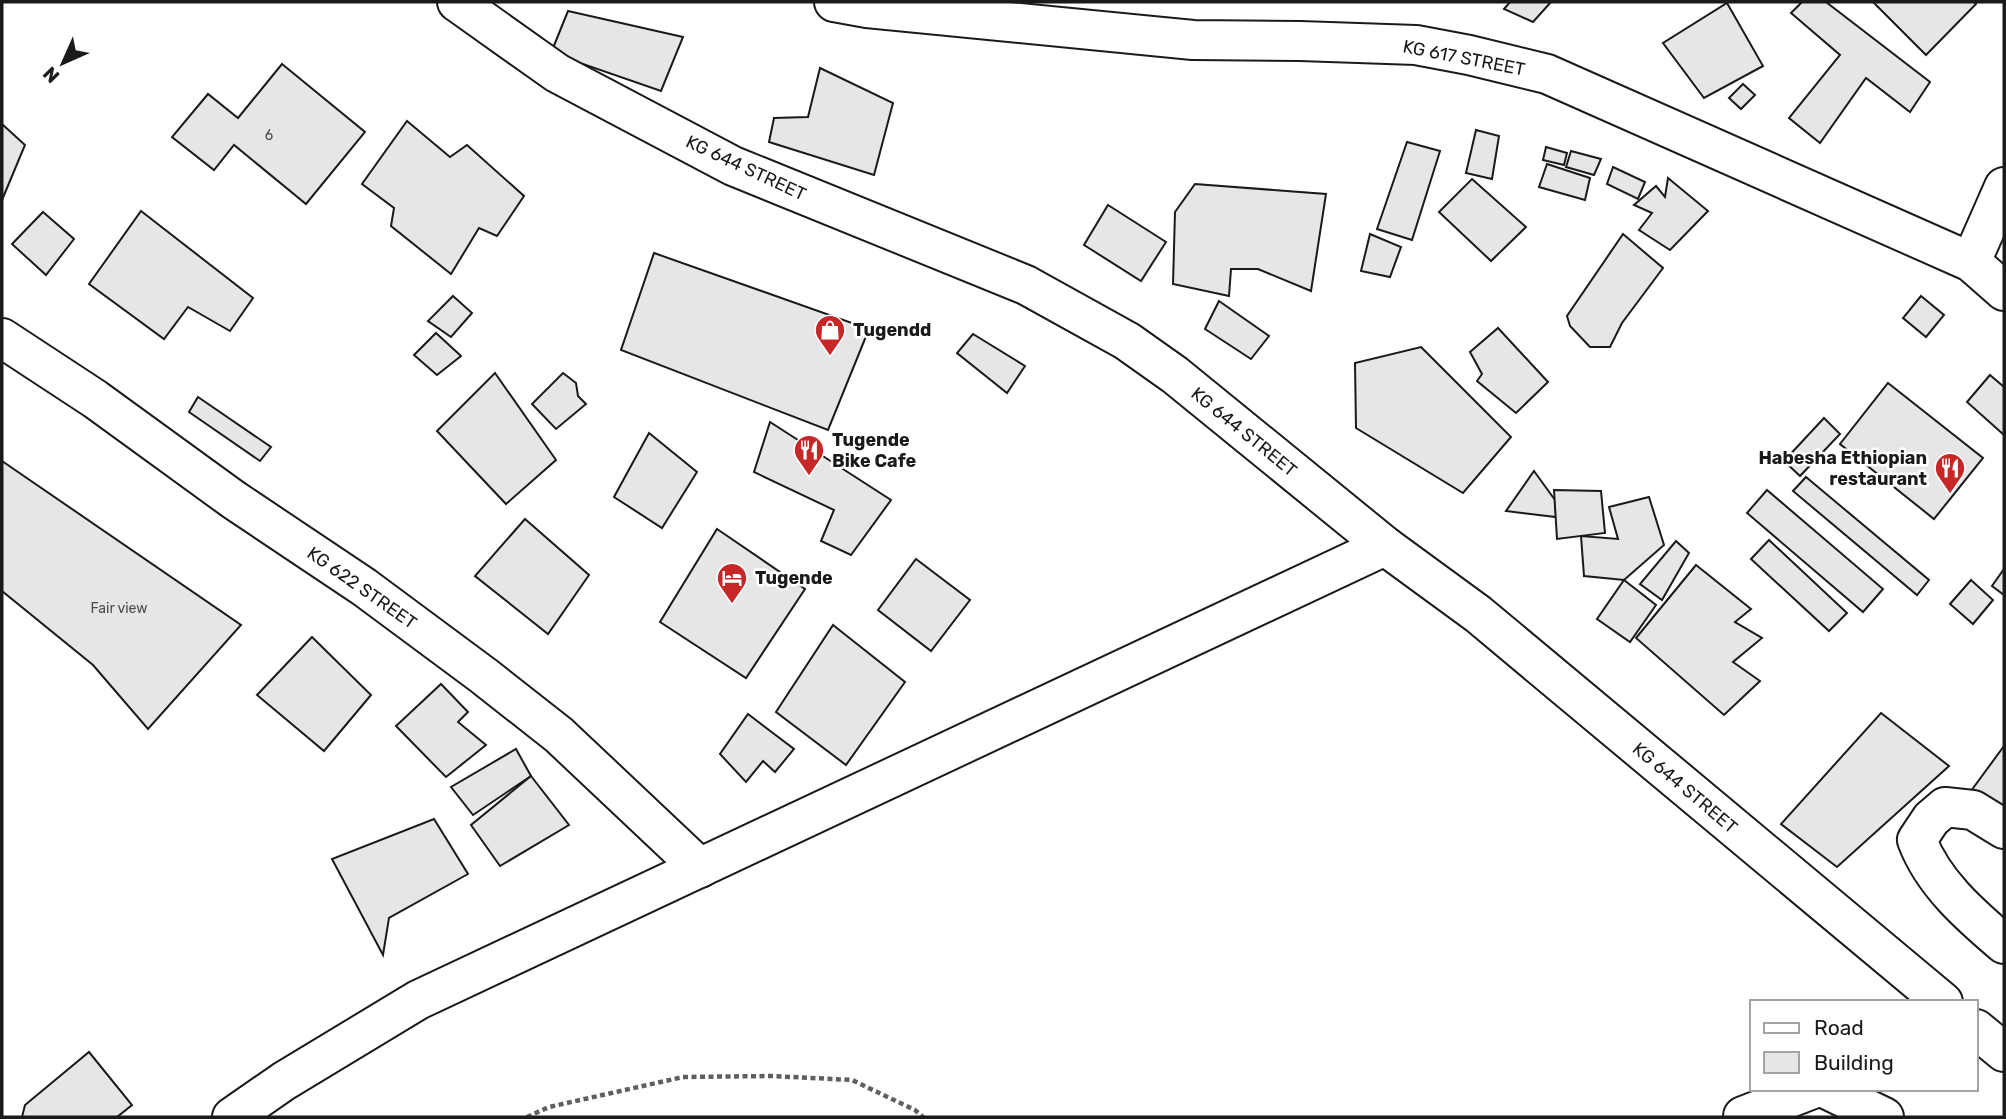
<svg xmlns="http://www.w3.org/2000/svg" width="2006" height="1119" font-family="Rubik,sans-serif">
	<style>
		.building { fill: #e6e6e6; stroke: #1a1a1a; stroke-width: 2 }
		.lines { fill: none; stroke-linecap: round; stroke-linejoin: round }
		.minor-casing { stroke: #1a1a1a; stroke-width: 42 }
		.major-casing { stroke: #1a1a1a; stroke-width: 42 }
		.path { stroke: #5f5f5f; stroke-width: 4.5; stroke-dasharray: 5 3.5; stroke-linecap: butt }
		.minor { stroke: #fff; stroke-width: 38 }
		.major { stroke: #fff; stroke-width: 38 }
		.labels { text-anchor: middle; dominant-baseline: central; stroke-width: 5; stroke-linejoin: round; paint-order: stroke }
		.number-label { font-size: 14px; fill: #4d4d4d }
		.street-label { font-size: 18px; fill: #1a1a1a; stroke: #fff }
		.poi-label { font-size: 18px; font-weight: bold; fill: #1a1a1a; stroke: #fff; text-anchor: start }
	</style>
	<rect width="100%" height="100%" fill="#fff"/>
	<g class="building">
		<polygon points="1510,2 1551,2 1533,22 1504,9"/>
		<polygon points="1802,2 1826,2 1930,82 1910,112 1866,78 1820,143 1789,118 1840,55 1791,13"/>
		<polygon points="1873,2 1974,2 1976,4 1926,55"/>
		<polygon points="1727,3 1763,66 1704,98 1663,43"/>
		<polygon points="568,11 683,37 661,91 551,53"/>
		<polygon points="282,64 365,132 306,204 234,145 214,170 172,137 208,94 238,118"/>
		<polygon points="820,68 893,103 874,175 769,142 774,118 808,117"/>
		<polygon points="1743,84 1755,95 1741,109 1729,98"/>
		<polygon points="407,121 450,157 467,145 524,196 497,236 479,228 451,274 391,226 394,208 362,184"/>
		<polygon points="2,124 25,145 2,200"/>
		<polygon points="1476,130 1499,136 1492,179 1466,173"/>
		<polygon points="1407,142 1440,151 1412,240 1377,229"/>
		<polygon points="1546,147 1567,153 1564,165 1543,160"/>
		<polygon points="1571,151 1601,159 1594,175 1566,167"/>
		<polygon points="1547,164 1590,178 1585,200 1539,187"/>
		<polygon points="1613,167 1645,182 1638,199 1607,184"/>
		<polygon points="1668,178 1708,211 1670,250 1639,230 1652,213 1634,205 1656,186 1665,197"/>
		<polygon points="1472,179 1526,227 1491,261 1439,212"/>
		<polygon points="1195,184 1326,194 1311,291 1258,269 1231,269 1229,296 1173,284 1175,212"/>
		<polygon points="1108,205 1166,242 1141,281 1084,245"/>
		<polygon points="141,211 253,298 230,331 188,307 164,339 89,284"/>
		<polygon points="43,212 74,239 46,275 12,244"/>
		<polygon points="1370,234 1401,247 1390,277 1361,271"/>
		<polygon points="1623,234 1663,268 1622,323 1610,347 1590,347 1570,326 1567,316"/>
		<polygon points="654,253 869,329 828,430 621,350"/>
		<polygon points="453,296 472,313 451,337 428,321"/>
		<polygon points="1921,296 1944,315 1926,337 1903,318"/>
		<polygon points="1219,301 1269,336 1251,359 1205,329"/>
		<polygon points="1498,328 1548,382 1516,413 1477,381 1482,374 1470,352"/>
		<polygon points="436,333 461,356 437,375 414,355"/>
		<polygon points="973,334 1025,366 1007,393 957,353"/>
		<polygon points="1421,347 1511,437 1463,493 1356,428 1355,363"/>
		<polygon points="495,373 556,460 506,504 437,431"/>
		<polygon points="563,373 576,383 578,396 586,404 556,429 532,404"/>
		<polygon points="1990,375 2004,387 2004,435 1967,402"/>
		<polygon points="1888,383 1983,458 1934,519 1840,444"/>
		<polygon points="198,397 271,447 260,461 189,412"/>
		<polygon points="1824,418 1840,434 1800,476 1784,461"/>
		<polygon points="770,422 891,500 851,555 821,541 834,510 754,472"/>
		<polygon points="649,433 697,472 662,528 614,497"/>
		<polygon points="2,461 241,625 148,729 93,665 2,591"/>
		<polygon points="1534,471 1555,500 1556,517 1506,511"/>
		<polygon points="1806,477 1929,580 1917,595 1793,491"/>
		<polygon points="1554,490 1601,491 1605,533 1557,539"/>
		<polygon points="1767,490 1883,589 1863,612 1747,513"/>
		<polygon points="1649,497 1664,545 1624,580 1584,576 1581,536 1618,539 1609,507"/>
		<polygon points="525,519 589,575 548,634 475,576"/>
		<polygon points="717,529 805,589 746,678 660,622"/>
		<polygon points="1769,540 1847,613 1829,631 1751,559"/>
		<polygon points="1676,541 1689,553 1662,600 1640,584"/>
		<polygon points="916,559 970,600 931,651 878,610"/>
		<polygon points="1696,565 1751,609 1735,622 1762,638 1733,662 1760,681 1724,715 1636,638"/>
		<polygon points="2004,569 2004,595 1992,586"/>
		<polygon points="1624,580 1656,605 1630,642 1597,619"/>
		<polygon points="1971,580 1993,600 1973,624 1950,604"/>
		<polygon points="833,625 905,682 846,765 776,712"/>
		<polygon points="312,637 371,695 324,751 257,695"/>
		<polygon points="441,684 468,712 458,722 486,745 446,777 396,726"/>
		<polygon points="1881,713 1949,766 1837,867 1781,824"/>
		<polygon points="748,714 794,749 775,772 763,761 746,782 720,754"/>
		<polygon points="2004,746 2004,825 1968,795"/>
		<polygon points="516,749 531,776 473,815 451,787"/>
		<polygon points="531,776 569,825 500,866 471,825"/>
		<polygon points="434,819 468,874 389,918 383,955 332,859"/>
		<polygon points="89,1052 132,1105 117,1117 22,1117 25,1105"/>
	</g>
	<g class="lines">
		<g class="minor-casing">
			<g id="minor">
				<polyline points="834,2 867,8 1193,40 1300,41 1416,45 1469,55 1547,74 1971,262 2004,291"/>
				<polyline points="1971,262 2004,187"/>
				<polyline points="2,338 95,399 234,500 364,587 484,676 559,735 700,868"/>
				<path d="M2004 829 1973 810 1945 807 1931 819 1917 840C1933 883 1970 915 2004 944"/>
				<polyline points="1826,1089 1884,1117"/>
				<polyline points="1743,1116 1813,1089"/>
			</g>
		</g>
		<g class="major-casing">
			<g id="major">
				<polyline points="457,2 557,73 733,166 1026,285 1127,341 1175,375 1385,546 1478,614 1943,1002"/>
				<polyline points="1976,1029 2004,1052"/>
				<polyline points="232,1117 284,1081 418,1000 1385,546"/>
			</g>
		</g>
		<polyline class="path" points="527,1117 549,1107 683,1077 772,1076 852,1080 915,1110 923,1117"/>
		<use href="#minor" class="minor"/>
		<use href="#major" class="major"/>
	</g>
	<defs>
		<g id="shop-pin" transform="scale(1.575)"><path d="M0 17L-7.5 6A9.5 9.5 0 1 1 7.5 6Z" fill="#c62828" stroke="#fff"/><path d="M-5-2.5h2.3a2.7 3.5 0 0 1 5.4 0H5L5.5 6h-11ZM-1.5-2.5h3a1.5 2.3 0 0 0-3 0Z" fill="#fff"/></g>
		<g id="restaurant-pin" transform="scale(1.575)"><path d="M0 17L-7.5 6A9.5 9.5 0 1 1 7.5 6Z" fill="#c62828" stroke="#fff"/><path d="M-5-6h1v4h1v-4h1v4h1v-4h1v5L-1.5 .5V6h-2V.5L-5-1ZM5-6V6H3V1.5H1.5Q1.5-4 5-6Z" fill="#fff"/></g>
		<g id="hotel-pin" transform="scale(1.575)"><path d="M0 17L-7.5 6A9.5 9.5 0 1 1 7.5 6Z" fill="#c62828" stroke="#fff"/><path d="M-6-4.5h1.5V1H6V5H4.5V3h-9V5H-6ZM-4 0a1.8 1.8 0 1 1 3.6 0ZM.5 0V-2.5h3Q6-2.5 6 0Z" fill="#fff"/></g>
	</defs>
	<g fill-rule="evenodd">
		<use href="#shop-pin" x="830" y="330"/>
		<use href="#restaurant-pin" x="809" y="450"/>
		<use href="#restaurant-pin" x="1950" y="468"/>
		<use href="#hotel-pin" x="732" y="578"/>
	</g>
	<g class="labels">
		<g class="number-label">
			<text x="269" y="135">6</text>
			<text x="119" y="608">Fair view</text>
		</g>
		<g class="street-label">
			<text transform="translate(1464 58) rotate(11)">KG 617 STREET</text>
			<text transform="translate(746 168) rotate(25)">KG 644 STREET</text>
			<text transform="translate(1244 432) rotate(39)">KG 644 STREET</text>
			<text transform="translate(362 588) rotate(35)">KG 622 STREET</text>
			<text transform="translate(1685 788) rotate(40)">KG 644 STREET</text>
		</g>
		<g class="poi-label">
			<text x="853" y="330">Tugendd</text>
			<text x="832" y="440">Tugende<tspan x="832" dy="21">Bike Cafe</tspan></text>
			<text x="1927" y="458" text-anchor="end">Habesha Ethiopian<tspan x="1927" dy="21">restaurant</tspan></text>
			<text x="755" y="578">Tugende</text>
		</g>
	</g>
	<rect width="2006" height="1119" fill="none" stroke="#1a1a1a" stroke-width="7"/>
	<rect x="1750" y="1000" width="228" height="91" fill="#ffffff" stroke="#a3a3a3" stroke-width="2"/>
	<rect x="1764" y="1023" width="35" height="10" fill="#ffffff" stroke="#a3a3a3" stroke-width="2"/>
	<text x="1814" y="1035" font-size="21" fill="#1a1a1a">Road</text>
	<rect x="1764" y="1052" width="35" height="21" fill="#e6e6e6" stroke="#a3a3a3" stroke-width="2"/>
	<text x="1814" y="1070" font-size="21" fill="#1a1a1a">Building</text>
	<g transform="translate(63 63) rotate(225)" stroke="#ffffff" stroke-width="5" paint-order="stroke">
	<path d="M0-5L12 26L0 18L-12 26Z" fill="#1a1a1a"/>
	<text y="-10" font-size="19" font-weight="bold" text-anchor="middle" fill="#1a1a1a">N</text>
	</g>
</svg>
